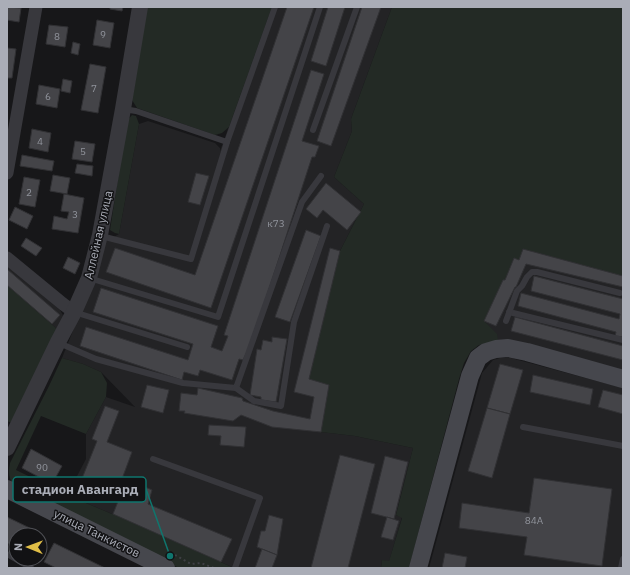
<svg xmlns="http://www.w3.org/2000/svg" width="630" height="575" font-family="'IBM Plex Sans',sans-serif">
	<style>
		.built { fill: #232325 }
		.green { fill: #232a25 }
		.building { fill: #444448; stroke: #313134 }
		.lines { fill: none; stroke-linecap: round; stroke-linejoin: round }
		.path { stroke: #3e3f44; stroke-width: 2; stroke-dasharray: 2 3; stroke-linecap: butt }
		.service { stroke: #38383d; stroke-width: 6 }
		.minor { stroke: #38383d; stroke-width: 13 }
		.tertiary { stroke: #38383d; stroke-width: 16 }
		.secondary { stroke: #46474d; stroke-width: 18 }
		.labels { text-anchor: middle; dominant-baseline: central; stroke-width: 3; stroke-linejoin: round; paint-order: stroke }
		.number-label { font-size: 10px; fill: #90939b }
		.street-label { font-size: 12px; fill: #aaadb7; stroke: #121214 }
		.leader { fill: none; stroke: #0f766e; stroke-width: 1.5 }
		.callout-dot { fill: #0f766e; stroke: #121214; stroke-width: 1.5 }
		.callout { fill: #121214; stroke: #0f766e; stroke-width: 1.5 }
		.callout-label { font-size: 13px; text-anchor: middle; font-weight: bold; fill: #aaadb7 }
	</style>
	<rect width="100%" height="100%" fill="#171719"/>
	<g class="built">
		<polygon points="272,7 392,7 351,119 352,131 334,177 364,204 340,251 309,378 329,385 322,432 355,436 413,448 396,515 402,517 389,562 382,560 381,568 234,568 113,514 112,514 67,495 86,459 86,434 106,397 135,407 101,372 83,364 62,358 93,281 105,242 119,234 139,124 148,121 215,143 220,148 220,151"/>
		<polygon points="523,249 623,276 623,372 498,341 484,321 503,280 505,280 514,258"/>
		<polygon points="7,264 60,310 64,317 57,329 7,285"/>
		<polygon points="500,358 511,358 623,388 623,568 429,568 482,373 493,360"/>
	</g>
	<g class="green">
		<polygon points="147,7 272,7 229,127 222,133 215,135 137,108 132,100"/>
		<polygon points="392,7 623,7 623,276 523,249 519,260 514,258 505,280 503,280 484,321 497,334 498,341 489,343 479,345 471,351 464,363 459,379 409,568 381,568 382,560 389,561 402,518 396,515 413,448 355,436 321,432 329,385 309,379 340,251 364,204 334,177 352,131 351,119"/>
		<polygon points="132,115 136,116 139,124 119,234 115,233 110,230 127,121"/>
		<polygon points="7,285 57,329 12,423 7,421"/>
		<path d="M62 358 83 364 101 372 107 383 106 397 86 434 41 416 16 470 67 495 112 514H113L234 568H179L15 487C9 479 8 474 10 463L49 386Z"/>
	</g>
	<g class="building">
		<polygon points="7,7 21,8 19,22 7,20"/>
		<polygon points="110,7 123,7 122,11 110,9"/>
		<polygon points="287,7 314,7 211,308 106,272 115,248 195,275"/>
		<polygon points="328,7 345,7 326,66 311,61"/>
		<polygon points="362,7 381,7 331,146 317,141"/>
		<polygon points="97,20 114,23 110,48 93,45"/>
		<polygon points="49,25 68,27 65,47 46,44"/>
		<polygon points="73,42 80,44 78,55 71,53"/>
		<polygon points="7,48 16,49 12,78 7,78"/>
		<polygon points="90,64 106,67 98,113 81,110"/>
		<polygon points="311,70 324,74 302,141 319,146 315,157 312,157 252,341 243,360 239,359 232,380 200,370 198,376 184,372 182,380 80,346 86,327 188,360 193,344 93,312 101,288 218,326 211,347 222,351 228,336 224,335"/>
		<polygon points="63,79 72,81 70,93 61,91"/>
		<polygon points="39,85 60,89 57,108 36,104"/>
		<polygon points="32,129 51,133 48,152 29,148"/>
		<polygon points="75,141 95,144 92,162 72,159"/>
		<polygon points="22,155 54,161 52,171 20,166"/>
		<polygon points="77,164 93,166 92,176 75,173"/>
		<polygon points="196,173 209,176 200,205 188,202"/>
		<polygon points="53,175 70,178 67,194 50,191"/>
		<polygon points="24,177 40,180 35,207 19,204"/>
		<polygon points="326,183 361,212 347,230 323,210 317,218 306,209"/>
		<polygon points="64,194 84,198 78,233 52,229 54,216 67,219 69,212 61,211"/>
		<polygon points="15,207 33,216 27,229 9,220"/>
		<polygon points="306,230 321,236 290,322 275,317"/>
		<polygon points="26,238 42,248 36,256 21,246"/>
		<polygon points="330,248 340,251 309,379 329,385 321,432 272,427 241,415 233,421 184,413 185,411 179,411 181,393 197,395 198,388 242,398 243,401 273,411 310,419 314,397 294,392"/>
		<polygon points="523,249 623,276 623,287 526,264 516,287 515,287 496,326 484,321 503,280 505,280 514,258 519,260"/>
		<polygon points="68,257 80,263 75,274 63,268"/>
		<polygon points="7,269 60,315 52,324 7,285"/>
		<polygon points="534,276 623,299 623,337 615,336 616,332 518,306 521,293 619,319 620,314 531,291"/>
		<polygon points="515,317 623,346 623,360 511,331"/>
		<polygon points="272,337 287,339 276,402 261,400 261,397 250,395 257,349 261,350 263,340 272,342"/>
		<polygon points="500,364 523,370 510,414 487,408"/>
		<polygon points="533,375 593,389 590,405 530,392"/>
		<polygon points="147,385 169,390 163,413 141,407"/>
		<polygon points="603,390 623,395 623,414 598,407"/>
		<polygon points="105,406 119,411 107,442 132,452 119,487 109,483 104,496 79,486 97,441 92,439"/>
		<polygon points="487,408 510,414 492,478 468,471"/>
		<polygon points="209,425 246,427 244,447 220,445 221,436 208,435"/>
		<polygon points="31,449 62,466 52,484 22,468"/>
		<polygon points="340,455 375,464 348,568 311,568"/>
		<polygon points="385,456 408,462 394,519 371,513"/>
		<polygon points="534,478 612,489 602,566 524,555 527,537 459,528 462,503 529,513"/>
		<polygon points="127,479 152,490 148,504 232,539 221,562 113,514"/>
		<polygon points="269,515 283,519 277,555 257,547 261,531 265,531"/>
		<polygon points="7,517 38,532 37,535 16,535 16,547 7,543"/>
		<polygon points="387,517 399,521 393,540 381,537"/>
		<polygon points="54,543 105,568 56,568 44,562"/>
		<polygon points="262,549 277,555 272,568 255,568"/>
		<polygon points="445,553 467,557 465,568 442,568"/>
	</g>
	<g class="lines">
		<polyline class="path" points="175,555 191,564 201,563 214,568"/>
		<g class="service">
			<polyline points="123,109 136,111 227,142 275,7"/>
			<polyline points="313,130 357,7"/>
			<polyline points="101,236 191,259 227,142"/>
			<polyline points="89,278 218,317 320,7"/>
			<polyline points="74,312 187,347"/>
			<polyline points="509,312 623,340"/>
			<polyline points="506,321 517,291 522,286 527,277 532,272 537,272 620,293"/>
			<polyline points="59,343 96,359 183,383 236,388 302,202 321,176"/>
			<polyline points="236,388 254,401 281,406 294,322 327,226"/>
			<polyline points="523,427 623,446"/>
			<polyline points="153,459 260,498 235,568"/>
			<polyline points="7,554 31,568"/>
			<polyline points="621,568 623,559"/>
		</g>
		<g class="minor">
			<polyline points="7,173 36,7"/>
			<polyline points="7,258 63,304 74,312"/>
		</g>
		<polyline class="tertiary" points="7,448 58,342 74,312 89,278 100,235 123,109 140,7"/>
		<g class="secondary">
			<polyline points="7,489 166,568"/>
			<polyline points="418,568 470,376 478,358 486,352 496,349 508,348 527,352 623,379"/>
		</g>
	</g>
	<g class="labels">
		<g class="number-label">
			<text x="103" y="34">9</text>
			<text x="57" y="36">8</text>
			<text x="94" y="88">7</text>
			<text x="48" y="96">6</text>
			<text x="40" y="141">4</text>
			<text x="83" y="151">5</text>
			<text x="29" y="192">2</text>
			<text x="75" y="214">3</text>
			<text x="276" y="223">к73</text>
			<text x="42" y="467">90</text>
			<text x="534" y="520">84А</text>
		</g>
		<g class="street-label">
			<text transform="translate(98 235) rotate(-77)">Аллейная улица</text>
			<text transform="translate(97 533) rotate(26)">улица Танкистов</text>
		</g>
	</g>
	<path class="leader" d="M170 556L146 489"/>
	<circle class="callout-dot" cx="170" cy="556" r="4"/>
	<rect class="callout" x="13" y="477" width="133" height="25" rx="4"/>
	<g class="callout-label">
		<text x="80" y="494">стадион Авангард</text>
	</g>
	<rect width="630" height="575" fill="none" stroke="#aaadb7" stroke-width="16"/>
	<g transform="translate(28 547) rotate(271)"><circle r="19" fill="#121214" stroke="#4f5055"/>
	<path d="M0-3L7 15L0 10L-7 15Z" fill="#e0be47"/>
	<text y="-6" font-size="11" font-weight="bold" text-anchor="middle" fill="#aaadb7">N</text>
	</g>
</svg>
